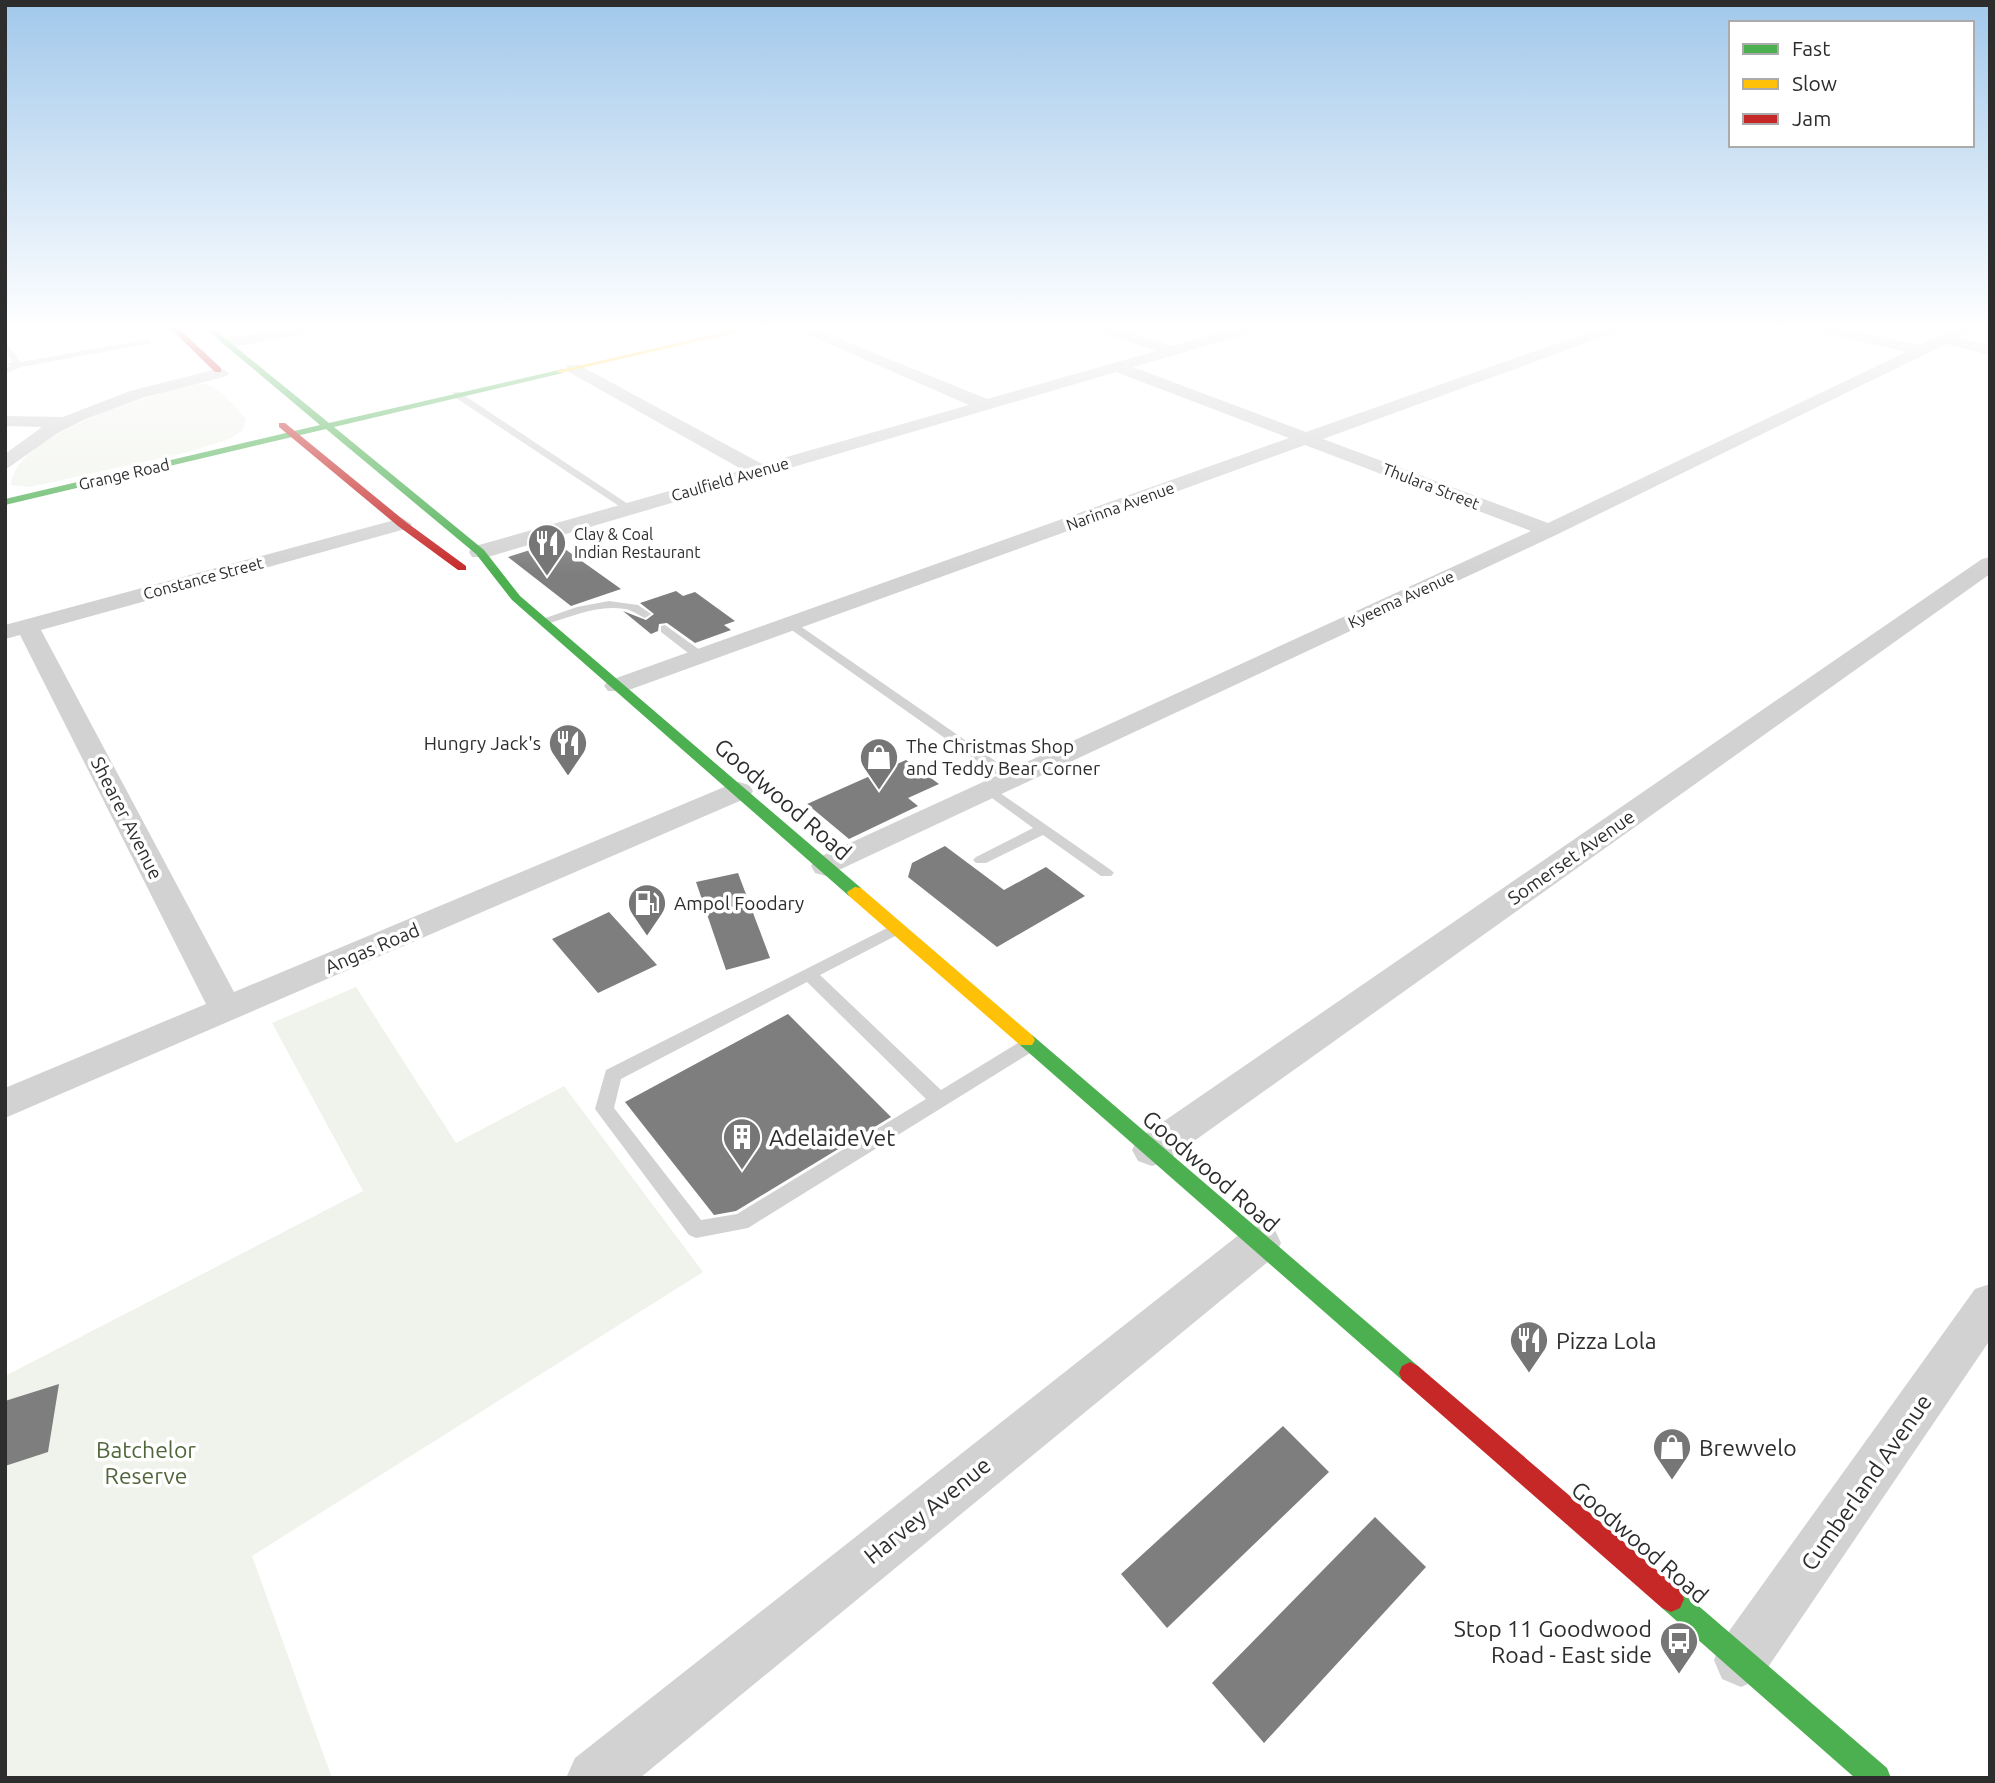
<svg xmlns="http://www.w3.org/2000/svg" width="1995" height="1783" font-family="Ubuntu,sans-serif">
	<style>
		.green { fill: #f0f3eb }
		.building { fill: #7e7e7e }
		.lines { fill: none; stroke-linecap: round; stroke-linejoin: round }
		.lane { fill: #d2d2d2; fill-rule: evenodd }
		.street { fill: #d2d2d2; fill-rule: evenodd }
		.fast { fill: #4caf50; fill-rule: evenodd }
		.slow { fill: #ffc107; fill-rule: evenodd }
		.jam { fill: #c62828; fill-rule: evenodd }
		.labels { text-anchor: middle; dominant-baseline: central; stroke-width: 7; stroke-linejoin: round; paint-order: stroke }
		.far-street-label { font-size: 16px; fill: #2d2d2d; stroke: #fff }
		.far-poi-label { font-size: 16px; fill: #2d2d2d; stroke: #fff; text-anchor: start }
		.poi-label { font-size: 19px; fill: #2d2d2d; stroke: #fff; text-anchor: start }
		.street-label { font-size: 19px; fill: #2d2d2d; stroke: #fff }
		.near-street-label { font-size: 23px; fill: #2d2d2d; stroke: #fff }
		.near-poi-label { font-size: 23px; fill: #2d2d2d; stroke: #fff; text-anchor: start }
		.near-park-label { font-size: 23px; fill: #51663c; stroke: #fff }
	</style>
	<rect width="100%" height="100%" fill="#fff"/>
	<g class="green">
		<path d="M198 383C217 383 233 405 246 419L243 430 230 439 188 452 30 487 11 485C15 432 155 394 198 383Z"/>
		<polygon points="356,987 456,1143 564,1086 703,1272 252,1556 332,1778 5,1778 5,1376 363,1191 272,1023"/>
	</g>
	<g class="building">
		<polygon points="555,542 621,589 571,606 508,557"/>
		<polygon points="676,591 683,596 695,592 735,621 724,625 731,630 695,643 667,623 659,624 658,631 651,634 623,611 646,620 654,614 640,603"/>
		<polygon points="906,760 939,784 908,798 918,806 849,839 807,804"/>
		<polygon points="945,846 1004,890 1046,867 1085,896 997,947 908,877 912,863"/>
		<polygon points="738,873 770,958 726,970 696,882"/>
		<polygon points="609,912 657,965 598,993 552,939"/>
		<polygon points="788,1014 891,1117 736,1211 714,1215 625,1102"/>
		<polygon points="59,1384 48,1452 5,1466 5,1401"/>
		<polygon points="1283,1426 1329,1472 1167,1628 1121,1574"/>
		<polygon points="1375,1517 1426,1567 1264,1743 1212,1683"/>
	</g>
	<g class="lines">
		<g class="lane">
			<polygon points="149,339 152,343 21,367 5,374 5,369 10,366 7,364 13,362 5,350 5,341 21,362"/>
			<polygon points="453,392 459,392 634,508 625,510 453,396"/>
			<path d="M609 601 638 605 651 614 645 618C638 615 632 610 625 609 597 604 569 618 543 625L537 621 577 607Z"/>
			<polygon points="790,619 1017,776 1019,779 1017,782 1007,782 786,626 786,620"/>
			<polygon points="665,625 704,653 704,659 696,659 661,632 661,626"/>
			<polygon points="990,786 1111,870 1114,873 1111,876 1101,876 1043,835 986,863 976,863 973,860 976,857 1033,828 985,793 983,790 985,787"/>
			<path d="M897 923 905 928 903 932 820 975 941 1090 1023 1040H1035L1038 1045 1035 1050 748 1228 696 1238 689 1235 595 1109 606 1070ZM807 982 926 1099 737 1214 701 1220 614 1108 621 1079Z"/>
		</g>
		<g class="street">
			<polygon points="305,325 335,325 327,330 228,348 220,343 228,338"/>
			<polygon points="786,325 806,325 987,399 1156,351 1088,328 1086,325 1107,325 1173,346 1247,325 1269,325 1267,328 1133,367 1306,432 1609,325 1629,325 1627,328 1323,439 1548,523 1906,352 1804,328 1802,325 1827,325 1919,345 1962,325 1980,325 1958,338 1990,345 1990,355 1946,344 1556,535 826,876 815,873 811,866 815,859 1531,531 1305,445 626,691 608,691 604,686 608,681 1289,438 1116,372 488,557 472,557 469,552 472,547 743,470 567,371 567,365 579,365 762,464 969,405"/>
			<polygon points="221,368 229,373 227,376 142,398 83,420 56,434 5,470 5,454 42,427 5,426 5,416 63,417 130,391"/>
			<polygon points="402,518 412,524 409,528 41,630 234,992 729,785 739,782 749,785 753,791 749,797 5,1118 5,1088 206,1004 20,635 5,639 5,625"/>
			<polygon points="1990,557 1990,574 1166,1161 1152,1166 1138,1161 1132,1150 1138,1139 1982,559"/>
			<polygon points="1260,1225 1275,1230 1281,1243 1275,1256 640,1778 566,1778 575,1758 1245,1230"/>
			<polygon points="1990,1284 1990,1340 1760,1679 1741,1687 1722,1679 1714,1660 1722,1641 1975,1289"/>
		</g>
		<g class="fast">
			<polygon points="201,325 209,325 329,423 563,369 563,373 334,427 484,550 520,596 861,888 863,892 861,896 849,896 512,600 476,554 326,429 5,505 5,499 320,425"/>
			<polygon points="1026,1033 1032,1035 1418,1366 1421,1373 1418,1380 1410,1384 1402,1380 1020,1045 1017,1040 1020,1035"/>
			<polygon points="1671,1586 1680,1590 1887,1768 1891,1778 1855,1778 1662,1608 1658,1599 1662,1590"/>
		</g>
		<g class="slow">
			<polygon points="756,325 768,325 560,373 556,371"/>
			<polygon points="855,887 861,888 1032,1035 1035,1040 1032,1045 1020,1045 849,896 847,892"/>
		</g>
		<g class="jam">
			<polygon points="167,325 175,325 221,368 221,372 215,372"/>
			<polygon points="279,423 285,423 406,522 466,566 466,570 458,570 398,526 279,427"/>
			<polygon points="1410,1362 1418,1366 1680,1590 1684,1599 1680,1608 1671,1612 1662,1608 1402,1380 1399,1373 1402,1366"/>
		</g>
	</g>
	<linearGradient id="sky" x2="0" y2="1"><stop stop-color="#a1c8eb"/><stop offset="0.57" stop-color="#fff"/><stop offset="1" stop-color="#fff" stop-opacity="0"/></linearGradient>
	<rect width="1995" height="574" fill="url(#sky)"/>
	<defs>
		<g id="restaurant-pin" transform="scale(2.0125)"><path d="M0 17L-7.5 6A9.5 9.5 0 1 1 7.5 6Z" fill="#767676" stroke="#fff"/><path d="M-5-6h1v4h1v-4h1v4h1v-4h1v5L-1.5 .5V6h-2V.5L-5-1ZM5-6V6H3V1.5H1.5Q1.5-4 5-6Z" fill="#fff"/></g>
		<g id="shop-pin" transform="scale(2.0125)"><path d="M0 17L-7.5 6A9.5 9.5 0 1 1 7.5 6Z" fill="#767676" stroke="#fff"/><path d="M-5-2.5h2.3a2.7 3.5 0 0 1 5.4 0H5L5.5 6h-11ZM-1.5-2.5h3a1.5 2.3 0 0 0-3 0Z" fill="#fff"/></g>
		<g id="fuel-pin" transform="scale(2.0125)"><path d="M0 17L-7.5 6A9.5 9.5 0 1 1 7.5 6Z" fill="#767676" stroke="#fff"/><path d="M-5.5-6h7V0h2V4h1.3V-2.5L3-4.5l.8-.8L6-3V5H2.5V1h-1V6h-7ZM-4.2-4.7v3.2H.2V-4.7Z" fill="#fff"/></g>
		<g id="building-pin" transform="scale(2.0125)"><path d="M0 17L-7.5 6A9.5 9.5 0 1 1 7.5 6Z" fill="#767676" stroke="#fff"/><path d="M-4-6H4V6H1V3H-1V6H-4ZM-2.5-4.3h1.7v1.8h-1.7ZM.8-4.3h1.7v1.8H.8ZM-2.5-1h1.7V.8h-1.7ZM.8-1h1.7V.8H.8Z" fill="#fff"/></g>
		<g id="bus-pin" transform="scale(2.0125)"><path d="M0 17L-7.5 6A9.5 9.5 0 1 1 7.5 6Z" fill="#767676" stroke="#fff"/><path d="M-5-6H5V4H4V6H2V4H-2V6H-4V4H-5ZM-3.5-4V0h7V-4ZM-3.5 1.2v1.5H-2V1.2ZM2 1.2v1.5H3.5V1.2Z" fill="#fff"/></g>
	</defs>
	<g fill-rule="evenodd">
		<use href="#restaurant-pin" x="547" y="543"/>
		<use href="#restaurant-pin" x="568" y="743"/>
		<use href="#shop-pin" x="879" y="757"/>
		<use href="#fuel-pin" x="647" y="903"/>
		<use href="#building-pin" x="742" y="1137"/>
		<use href="#restaurant-pin" x="1529" y="1340"/>
		<use href="#shop-pin" x="1672" y="1447"/>
		<use href="#bus-pin" x="1679" y="1641"/>
	</g>
	<g class="labels">
		<g class="far-street-label">
			<text transform="translate(124 474) rotate(-13)">Grange Road</text>
			<text transform="translate(730 479) rotate(-16)">Caulfield Avenue</text>
			<text transform="translate(1431 486) rotate(21)">Thulara Street</text>
			<text transform="translate(1120 506) rotate(-20)">Narinna Avenue</text>
			<text transform="translate(203 578) rotate(-15)">Constance Street</text>
			<text transform="translate(1401 599) rotate(-25)">Kyeema Avenue</text>
		</g>
		<g class="far-poi-label">
			<text x="574" y="534">Clay &amp; Coal<tspan x="574" dy="18">Indian Restaurant</tspan></text>
		</g>
		<g class="poi-label">
			<text x="541" y="743" text-anchor="end">Hungry Jack's</text>
			<text x="906" y="746">The Christmas Shop<tspan x="906" dy="22">and Teddy Bear Corner</tspan></text>
			<text x="674" y="903">Ampol Foodary</text>
		</g>
		<g class="street-label">
			<text transform="translate(127 818) rotate(63)">Shearer Avenue</text>
			<text transform="translate(1571 857) rotate(-35)">Somerset Avenue</text>
			<text transform="translate(372 948) rotate(-23)">Angas Road</text>
		</g>
		<g class="near-street-label">
			<text transform="translate(783 799) rotate(41)">Goodwood Road</text>
			<text transform="translate(1211 1171) rotate(41)">Goodwood Road</text>
			<text transform="translate(1866 1482) rotate(-55)">Cumberland Avenue</text>
			<text transform="translate(927 1510) rotate(-39)">Harvey Avenue</text>
			<text transform="translate(1640 1542) rotate(41)">Goodwood Road</text>
		</g>
		<g class="near-poi-label">
			<text x="769" y="1137">AdelaideVet</text>
			<text x="1556" y="1340">Pizza Lola</text>
			<text x="1699" y="1447">Brewvelo</text>
			<text x="1652" y="1628" text-anchor="end">Stop 11 Goodwood<tspan x="1652" dy="26">Road - East side</tspan></text>
		</g>
		<g class="near-park-label">
			<text x="146" y="1449">Batchelor<tspan x="146" dy="26">Reserve</tspan></text>
		</g>
	</g>
	<rect width="1995" height="1783" fill="none" stroke="#2d2d2d" stroke-width="14"/>
	<rect x="1729" y="21" width="245" height="126" fill="#ffffff" stroke="#ababab" stroke-width="2"/>
	<rect x="1743" y="44" width="35" height="10" fill="#4caf50" stroke="#ababab" stroke-width="2"/>
	<text x="1792" y="56" font-size="21" fill="#2d2d2d">Fast</text>
	<rect x="1743" y="79" width="35" height="10" fill="#ffc107" stroke="#ababab" stroke-width="2"/>
	<text x="1792" y="91" font-size="21" fill="#2d2d2d">Slow</text>
	<rect x="1743" y="114" width="35" height="10" fill="#c62828" stroke="#ababab" stroke-width="2"/>
	<text x="1792" y="126" font-size="21" fill="#2d2d2d">Jam</text>
</svg>
